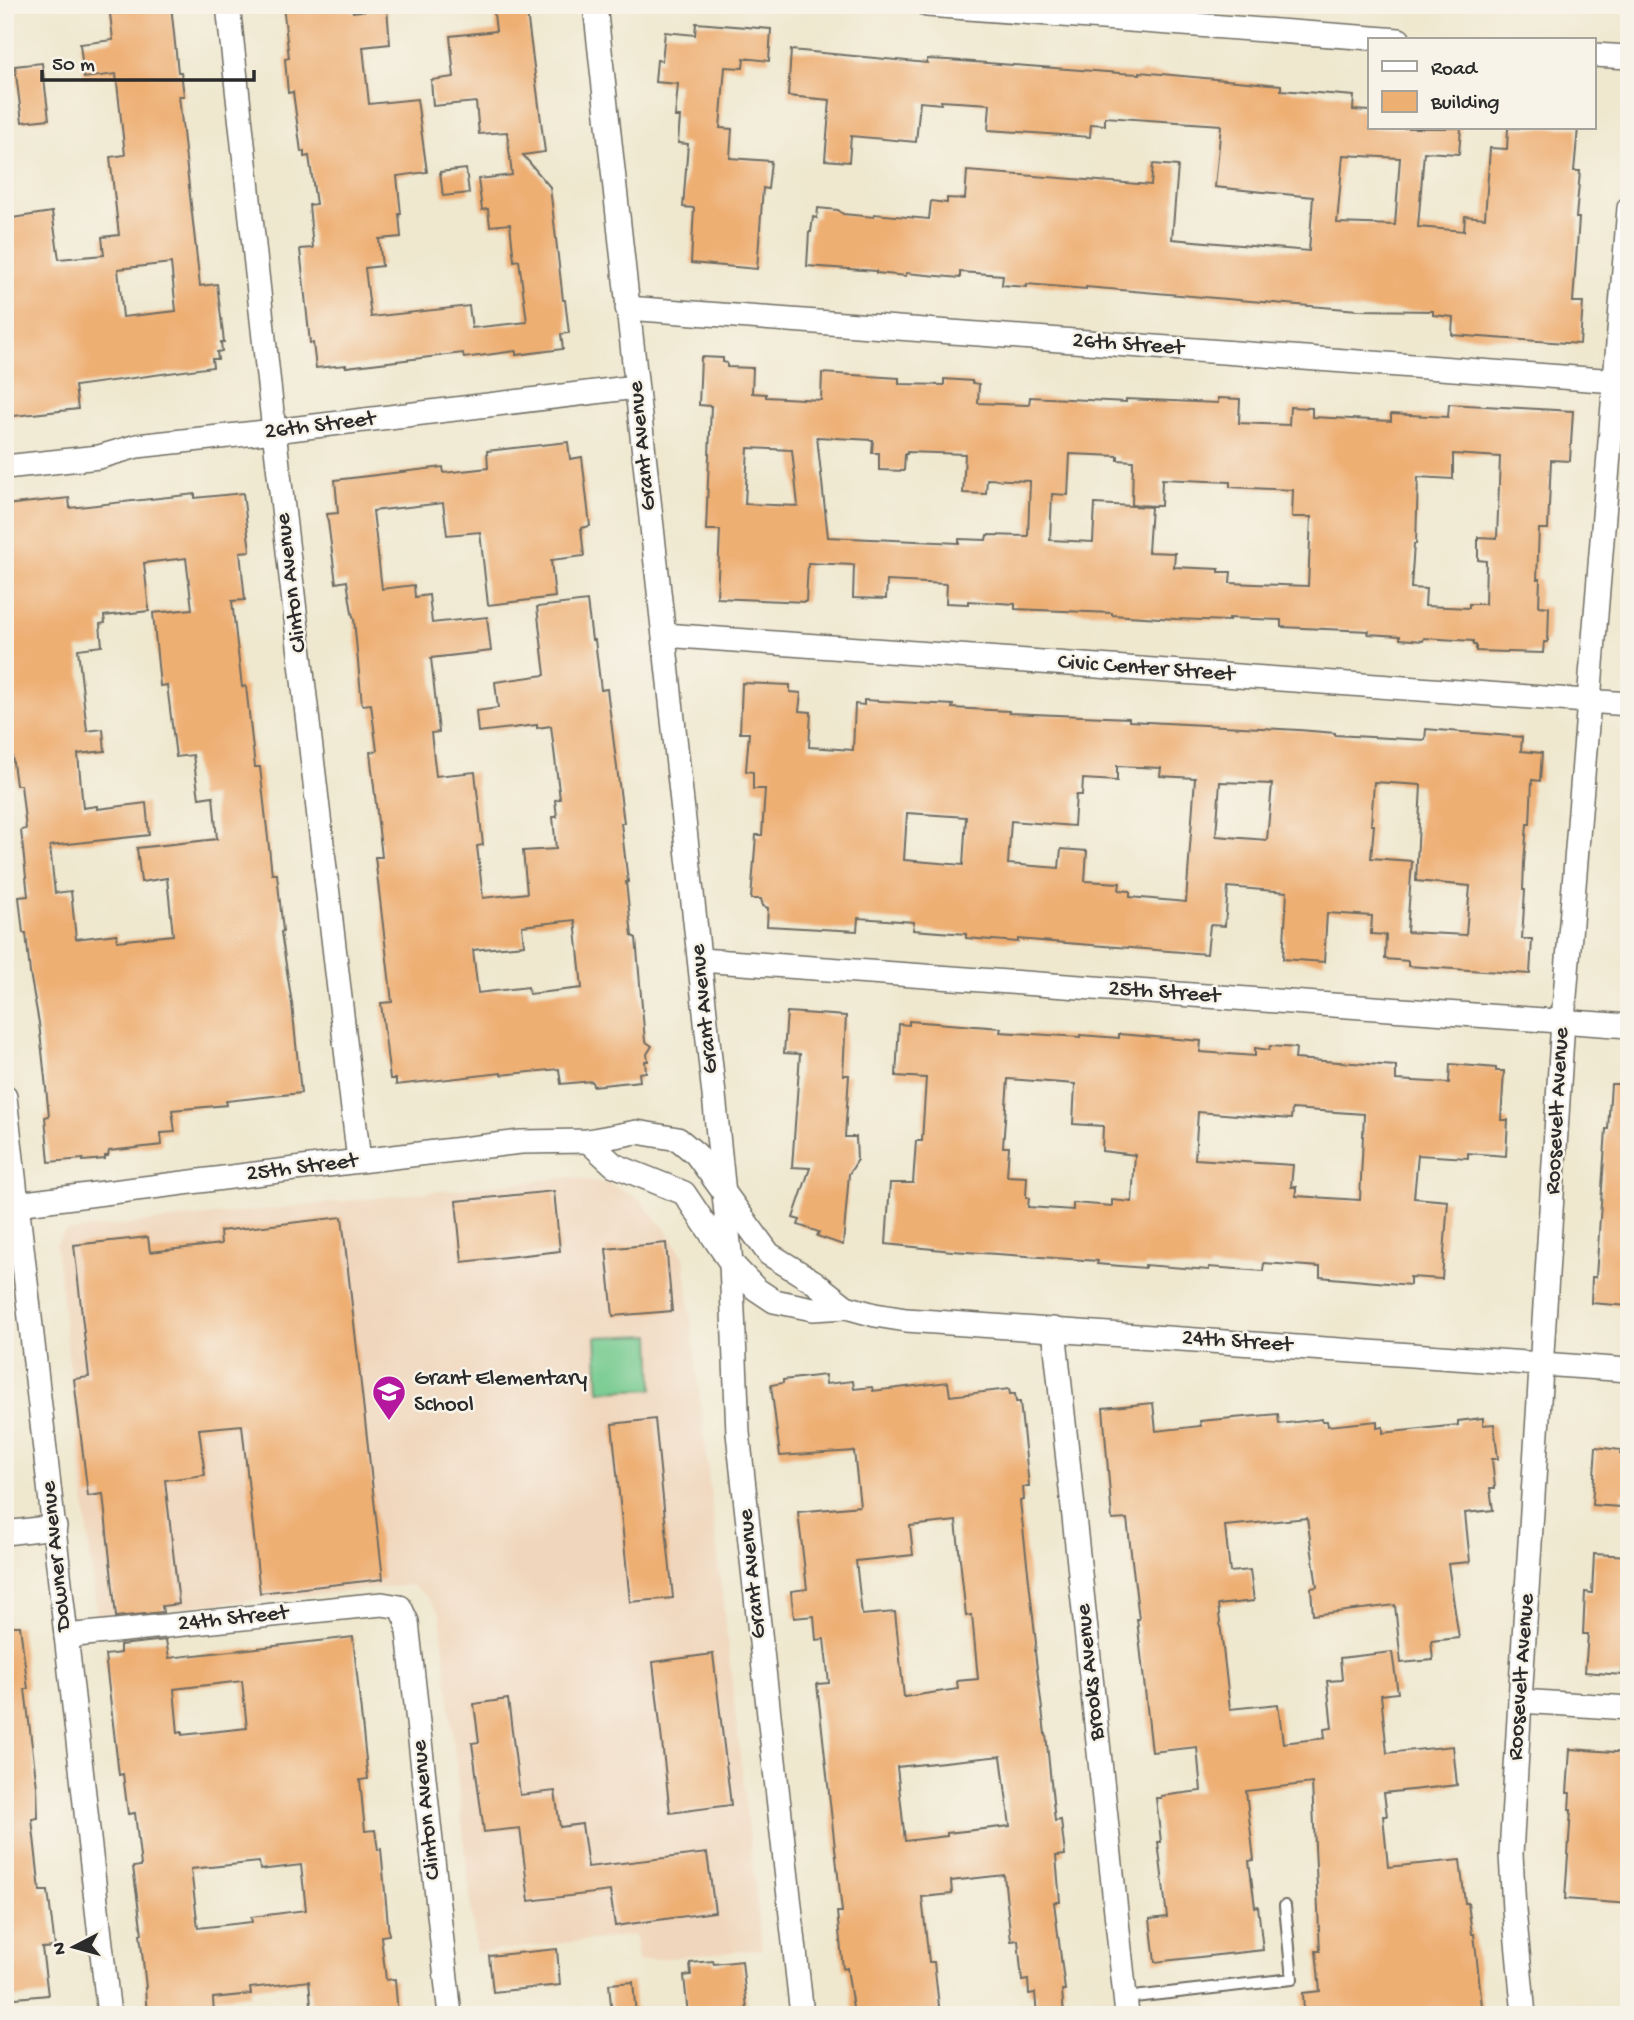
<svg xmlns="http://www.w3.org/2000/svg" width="1634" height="2020" font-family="'Gochi Hand',sans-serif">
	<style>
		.built { fill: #f0d6bc }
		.green { fill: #74ca8f; stroke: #507a5d; stroke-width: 2 }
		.building { fill: #eeaf73; fill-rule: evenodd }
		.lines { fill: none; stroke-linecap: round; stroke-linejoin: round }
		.lane-casing { stroke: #706d64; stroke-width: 14 }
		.street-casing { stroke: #706d64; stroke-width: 26 }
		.lane { stroke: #fff; stroke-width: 10 }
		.street { stroke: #fff; stroke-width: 23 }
		.labels { text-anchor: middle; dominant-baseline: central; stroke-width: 5; stroke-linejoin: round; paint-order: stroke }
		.street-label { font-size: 23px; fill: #2b2b2b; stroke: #f7f3e8 }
		.poi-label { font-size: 23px; fill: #2b2b2b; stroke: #f7f3e8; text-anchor: start }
	</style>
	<rect width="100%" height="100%" fill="#f7f3e8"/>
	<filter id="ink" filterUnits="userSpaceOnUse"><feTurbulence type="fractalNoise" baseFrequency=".0143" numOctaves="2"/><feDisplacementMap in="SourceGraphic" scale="14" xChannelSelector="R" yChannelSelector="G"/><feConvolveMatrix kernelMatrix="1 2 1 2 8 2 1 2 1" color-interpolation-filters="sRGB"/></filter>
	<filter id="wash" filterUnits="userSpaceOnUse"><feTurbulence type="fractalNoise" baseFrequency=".00686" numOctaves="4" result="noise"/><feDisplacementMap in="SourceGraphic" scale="28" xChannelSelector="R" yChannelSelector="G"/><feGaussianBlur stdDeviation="1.57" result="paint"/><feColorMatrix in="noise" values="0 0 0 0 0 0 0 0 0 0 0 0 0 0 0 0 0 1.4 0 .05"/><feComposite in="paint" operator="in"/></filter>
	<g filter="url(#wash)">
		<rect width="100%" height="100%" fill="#efe8cf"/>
		<polygon class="built" points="570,1177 609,1184 640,1200 668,1232 684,1258 762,1949 638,1961 635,1935 476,1953 440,1614 428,1597 411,1585 97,1615 56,1244 66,1231"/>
		<polygon class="green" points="651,1335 653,1389 599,1391 596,1337"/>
		<g id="blocks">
			<g class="building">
				<path d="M109 5H171L178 72H181L184 96H179L200 286 217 284 224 342H221L222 351 217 352 218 359H212L213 367 75 386 78 409 5 417V219L52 212 59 259 104 255 102 237 119 235 110 157 125 155 116 74 84 78 80 44 113 40ZM171 263 176 311 123 317 118 269Z"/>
				<polygon points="283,5 352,5 353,12 387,8 390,44 363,47 369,104 417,99 427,172 397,176 401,214 399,214 401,237 379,239 382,266 365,268 371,317 469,306 472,328 527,322 519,260 514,261 510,224 490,226 488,209 482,210 478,179 512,175 507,132 479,134 476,102 433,106 431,80 454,77 450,36 496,31 493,5 526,5 545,152 523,155 550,187 563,300 565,300 569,333 561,334 563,349 516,355 516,351 464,358 463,353 346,367 346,365 316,368 313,343 310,343 300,249 313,248 309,205 316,204 309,156 304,157 304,151 301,152 293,92 288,93 285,59 289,58"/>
				<polygon points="696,23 771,29 769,61 744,58 743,68 725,67 720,128 732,129 730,158 771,161 768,189 763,188 757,269 691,263 694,208 683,207 688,144 678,143 680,117 675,117 678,84 655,82 657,60 662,61 665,32 695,35"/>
				<path d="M791 50 927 63V59L948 60 1120 73 1140 74V72L1281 85V90L1354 96 1353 110 1370 111V128H1461L1459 154 1424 152 1418 227 1464 231 1465 216 1485 218 1490 148 1507 149 1508 128H1578L1574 171H1580L1576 218H1579L1573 302H1583L1580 344 1452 335 1453 317 1433 315V311L1358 310 1086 287V289L1027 284V287L1002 285 1003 275 960 272V278L906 273V276L876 273V271L807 266 809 232H811L813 217 817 218 818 208 838 210 843 214 874 217V214L929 219 931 201 947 203V198L965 199 967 171 1151 185 1153 164 1178 166 1172 239 1309 251 1313 197 1215 187 1221 125 1105 117V125L1091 124 1090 137 988 130 990 104 941 101V104L920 102 916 142 851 136 849 162 825 160 830 100 788 96ZM1343 155 1400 158 1395 225 1337 223Z"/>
				<polygon points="42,63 49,119 22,122 15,66"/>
				<polygon points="466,169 469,193 443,196 440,172"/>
				<path d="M701 357 723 358V362L727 363V367L753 368 752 393 766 394V397L821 400 822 373 899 378V384L944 385V379L972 381V383L979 384 978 403 1029 405 1030 397 1126 402V399L1218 403V398L1240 399 1239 423 1289 425 1290 407 1312 408V417L1391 421V414L1448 417 1449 404 1573 411 1570 461 1551 460 1548 529H1539L1537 579H1540L1539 606 1549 607 1548 642H1544L1543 653 1476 651V645H1473V641L1424 638 1423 641 1400 639V636L1368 634 1369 631 1281 627V620L1229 618V621L1176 619 1112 615V613L1015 609V604L968 601V604L946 603 947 584 887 581 886 599 853 598 854 565 808 563 806 602 717 598 720 530H706L711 406 699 405ZM817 437 873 440 872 453H879V470L904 471 905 454H907V452L965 454 963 493 986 494 987 479 1030 481 1028 536 987 535 986 540 959 539V543L828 537ZM748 448 792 450 798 506 745 504ZM1070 454 1118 456V460L1133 461 1132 505 1161 506 1162 479 1230 482V487L1293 490 1292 517H1311L1308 586 1230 583 1231 572H1219V569L1174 567 1175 553 1148 552 1151 507 1095 504 1093 542 1050 540 1052 494 1068 495ZM1453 454 1500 457 1497 538 1478 537V560L1486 561 1485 604H1469V608L1425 606 1426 589 1411 588 1414 544H1416L1418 477 1453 479Z"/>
				<path d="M568 442 570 459 582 457 590 526 581 528 584 556 551 560 555 597 488 605 480 532 447 535 443 503 373 511 382 589 414 585 415 597 429 595 432 623 487 617 491 651 431 658 439 732 431 733 436 776 475 772 483 845 477 846 483 898 527 893 523 851 556 849 553 817H557L555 800 560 799 551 726 537 728V725L478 732 476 711 498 708 495 682 545 675 537 607 587 601 592 640H595L601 690 607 689 624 823H621L628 882H626L632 936 636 938 645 1041 652 1046 647 1054 648 1061H645L646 1072 639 1073 640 1081 593 1086 592 1081 561 1084 559 1069 501 1075V1073L396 1085V1079H390L381 1003 392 1002 375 857H382L370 752 377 751 371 704 362 705 354 619 352 613 347 581 336 583 327 514 338 513 335 480 443 467 444 473 488 468 487 451ZM575 920 582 988 529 994 528 987 478 993 473 950 524 945 522 926Z"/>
				<path d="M243 493 250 551 240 552 245 600 232 601 242 687 246 686 255 767H260L272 874H277L283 931 281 932 292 1004 301 1093 226 1101 227 1105 172 1110 175 1132 161 1133 162 1145 109 1151 108 1156H105V1159L83 1161V1159L49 1162 45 1117 49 1116 39 1023 30 973 26 933H23L19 897 28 896 21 830 26 829 21 785H16L5 703V505L69 498 70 508 195 494V498ZM186 558 192 609 153 613 160 686 167 685 176 757 193 755 199 798 213 796 217 839 137 848 141 882 167 878 173 935 117 941V934L76 939 71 891 55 893 50 846 149 835 146 803 97 809V806L83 808 78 754 105 751 103 729 87 731 78 649 102 646 100 624 105 623 104 616 149 611 144 563Z"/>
				<path d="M742 683 790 685V692L801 693 799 711 811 712 809 747 853 750 855 704 864 705V700L953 705 952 708 1009 711V713L1129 718V721L1299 730 1335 733V735L1425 740 1426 729 1522 737 1521 751 1542 753 1540 781 1532 780 1530 824H1527L1524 863 1523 890H1525L1522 939H1532L1530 974 1408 966V961L1385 959 1386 935 1371 934 1372 916 1327 913 1324 962 1283 959 1287 892 1228 887 1225 926 1210 925 1207 954 1053 942 1018 939V942L966 938V934L913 930 914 922 858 918 857 931 767 926 768 908 763 906 761 899H751L756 835H762L765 789H753V772L746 771 749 733H740ZM1117 766 1161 768 1160 776 1195 778 1186 902 1130 897V891L1119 890 1120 883 1085 881 1087 851 1061 849 1059 868 1008 864 1011 821 1074 826 1076 795H1082L1083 779 1117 781ZM1220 782 1272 784 1267 840 1216 836ZM1374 782 1421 785 1416 881 1470 886 1466 935 1407 932 1412 861 1371 858 1374 825H1371ZM907 813 966 817 963 865 904 860Z"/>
				<polygon points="787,1012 846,1016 843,1075 849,1075 845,1137 856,1137 857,1161 849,1174 843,1245 817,1236 819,1232 798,1225 800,1220 793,1218 810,1168 792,1167 800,1054 784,1053"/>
				<path d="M909 1021 1001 1028 1000 1032 1080 1037V1035L1119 1038V1034L1201 1041 1200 1052 1255 1056V1048L1269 1050 1270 1046 1296 1048 1295 1059 1396 1066V1080L1449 1083 1450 1064 1496 1068V1071H1504L1501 1120H1508L1506 1156 1468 1153V1158L1418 1155 1414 1198 1448 1201 1442 1279 1410 1277V1285L1320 1277V1267L1264 1263 1263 1271 1209 1267V1270L1145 1265V1268L1097 1264 1098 1261 952 1251 886 1244 890 1183H913L916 1141H922L926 1078 896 1076 899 1024 909 1025ZM1008 1079 1075 1084 1073 1124 1103 1126 1102 1151 1135 1155 1132 1202 1112 1200V1206L1073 1203V1210L1028 1207 1029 1198 1026 1197 1027 1177 1007 1176 1009 1147H1003ZM1292 1109 1364 1114 1360 1200 1296 1196V1187H1291L1293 1165 1195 1159 1198 1112 1291 1119Z"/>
				<polygon points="1611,1084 1629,1084 1629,1306 1591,1303 1592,1277 1596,1277 1606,1129 1608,1129"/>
				<polygon points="554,1191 560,1251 462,1262 456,1201"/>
				<polygon points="342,1217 383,1579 260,1593 242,1425 199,1429 205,1475 165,1480 179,1604 162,1606 163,1612 116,1617 103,1494 88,1496 74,1379 89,1377 74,1245 148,1237 150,1252 221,1244 220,1231"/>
				<polygon points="666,1243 672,1311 613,1316 606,1249"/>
				<path d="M825 1375 826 1384 853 1381 854 1389 872 1387 873 1391 948 1382 950 1396 1009 1389 1010 1394H1015L1016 1402H1020L1029 1486 1023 1487 1024 1500 1020 1501 1036 1643 1035 1652 1045 1734H1046L1055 1821 1061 1820 1065 1855 1056 1856 1060 1902H1054L1065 1990H1062L1064 2015H1037L1035 1993 1029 1994 1028 1980 1022 1981 1018 1940 1011 1941 1004 1875 951 1881 952 1894 922 1897 929 1962H934L940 2015H883V2012L854 2015 847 1968 843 1969 837 1912H842L817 1684 829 1683 824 1639 816 1640 814 1616 794 1618 791 1591 807 1589 798 1512 860 1506 854 1451 780 1456 771 1385 783 1383V1380ZM956 1521 966 1616 972 1615 978 1679 957 1681 958 1689 904 1697 895 1612 862 1615 856 1561 913 1555 910 1526ZM1001 1756 1010 1826 947 1833V1836L905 1841 897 1767Z"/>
				<polygon points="1153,1403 1156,1431 1201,1426 1200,1421 1278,1414 1279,1424 1322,1419 1322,1421 1327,1421 1328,1426 1377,1421 1377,1428 1383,1427 1383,1433 1458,1425 1458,1421 1483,1418 1483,1425 1494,1424 1498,1459 1492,1459 1495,1488 1490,1488 1493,1510 1465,1513 1470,1562 1448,1564 1459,1638 1431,1641 1433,1660 1401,1663 1395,1605 1313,1615 1311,1588 1317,1587 1307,1518 1225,1526 1230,1572 1250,1570 1254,1601 1218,1605 1230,1709 1278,1704 1283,1743 1325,1738 1324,1729 1332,1728 1327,1681 1342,1680 1340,1658 1392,1652 1398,1693 1381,1695 1387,1753 1453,1746 1457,1785 1384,1793 1387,1816 1383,1816 1388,1867 1460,1860 1465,1903 1468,1903 1472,1934 1474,1934 1483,2015 1304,2015 1303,1993 1320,1991 1316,1951 1320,1951 1312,1783 1246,1791 1254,1860 1249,1861 1255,1907 1258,1906 1263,1950 1155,1962 1150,1919 1167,1917 1158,1842 1161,1842 1156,1798 1161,1798 1161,1796 1201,1791 1197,1747 1152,1752 1137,1619 1139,1619 1127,1519 1112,1520 1103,1408"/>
				<polygon points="655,1419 673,1598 630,1602 612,1424"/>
				<polygon points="1596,1447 1621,1450 1620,1454 1629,1454 1629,1493 1622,1493 1621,1507 1592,1505"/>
				<polygon points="1594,1554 1629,1556 1622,1675 1585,1672 1588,1634 1583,1634 1585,1592 1592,1593"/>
				<polygon points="5,1626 20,1626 28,1689 25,1689 37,1787 38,1818 32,1819 40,1891 48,1891 55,1947 42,1948 48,1995 5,1999 5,1966 10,1966 5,1928"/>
				<path d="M353 1637 368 1779 360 1780 365 1831 375 1830 378 1850 381 1849 389 1935 381 1936 386 1980 395 1979 398 2015H312L309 1981 250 1988 251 1994 213 1998 214 2015H147L145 1988H146L140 1934H142L133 1867 141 1866 135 1813 128 1814 123 1774 119 1775 105 1655 120 1653V1645L166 1640 169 1658ZM242 1681 247 1728 182 1735V1732L178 1733 174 1689ZM259 1862 260 1870 301 1865 306 1910 251 1917 252 1922 198 1928 191 1869Z"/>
				<polygon points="713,1654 731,1805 670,1813 653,1662"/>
				<polygon points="508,1699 520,1795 555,1791 560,1827 582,1824 588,1867 707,1853 715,1912 615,1926 610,1891 529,1901 520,1828 484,1832 472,1743 479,1742 474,1704"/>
				<polygon points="1570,1749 1629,1753 1629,1904 1565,1899 1571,1810 1569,1810 1570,1793 1567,1793"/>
				<polygon points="557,1949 560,1985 493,1992 489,1956"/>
				<polygon points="713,1961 714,1964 742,1961 747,2009 741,2010 741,2012 714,2015 688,2015 684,1976 691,1975 690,1963"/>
				<polygon points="633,1982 636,2015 612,2015 609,1984"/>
			</g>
		</g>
	</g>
	<g filter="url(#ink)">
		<use href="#blocks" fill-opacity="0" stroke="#706d64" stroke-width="2"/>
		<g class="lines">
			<g class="lane-casing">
				<polyline id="lane" points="1125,1998 1292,1979 1285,1906"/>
			</g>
			<g class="street-casing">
				<g id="street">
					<polyline points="228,5 274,431 359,1161"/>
					<polyline points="595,5 714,1095 731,1263 738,1433 802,2015"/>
					<polyline points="927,5 1399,40"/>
					<polyline points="1594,55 1629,57"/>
					<polyline points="627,308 1629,382"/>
					<polyline points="5,467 99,457 137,446 274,431 636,387"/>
					<polyline points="664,635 1629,704"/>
					<polyline points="700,960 1629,1026"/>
					<polyline points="5,1097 109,2015"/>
					<polyline points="588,1141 614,1165 684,1193 731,1263 756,1289 774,1301 813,1309 846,1307 875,1315 906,1320 1629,1370"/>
					<polyline points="17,1204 359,1161 521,1142 588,1141 637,1132 678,1139 696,1154 769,1254 814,1282 846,1307"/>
					<polyline points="1054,1329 1127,2015"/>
					<polyline points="5,1533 55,1527"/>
					<polyline points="66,1636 382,1604 400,1607 407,1622 450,2015"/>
					<polyline points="1520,1701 1629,1708"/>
					<polyline points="1524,2015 1514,1910 1511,1854 1520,1701 1563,1021 1629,208"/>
				</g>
			</g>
			<use href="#lane" class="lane"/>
			<use href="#street" class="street"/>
		</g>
	</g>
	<defs>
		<g id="school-pin" transform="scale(1.75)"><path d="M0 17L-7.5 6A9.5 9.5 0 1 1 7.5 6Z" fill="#b5179e" stroke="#f7f3e8"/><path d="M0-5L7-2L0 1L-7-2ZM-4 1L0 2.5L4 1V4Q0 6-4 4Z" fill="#fff"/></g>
	</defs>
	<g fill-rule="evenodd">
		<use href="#school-pin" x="389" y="1392"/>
	</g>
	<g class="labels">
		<g class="street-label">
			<text transform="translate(1128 345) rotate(4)">26th Street</text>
			<text transform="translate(320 426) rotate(-7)">26th Street</text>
			<text transform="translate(643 446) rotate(-96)">Grant Avenue</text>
			<text transform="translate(292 583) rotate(-97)">Clinton Avenue</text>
			<text transform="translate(1146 669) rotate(4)">Civic Center Street</text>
			<text transform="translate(1164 993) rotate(4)">25th Street</text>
			<text transform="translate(705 1009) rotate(-96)">Grant Avenue</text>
			<text transform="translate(1558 1111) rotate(-87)">Roosevelt Avenue</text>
			<text transform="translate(302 1168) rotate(-7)">25th Street</text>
			<text transform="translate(1237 1342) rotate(4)">24th Street</text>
			<text transform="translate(57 1556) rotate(-96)">Downer Avenue</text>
			<text transform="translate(753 1574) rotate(-96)">Grant Avenue</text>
			<text transform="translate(233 1619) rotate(-6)">24th Street</text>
			<text transform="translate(1091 1672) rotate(-96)">Brooks Avenue</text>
			<text transform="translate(1522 1677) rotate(-86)">Roosevelt Avenue</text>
			<text transform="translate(427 1810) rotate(-96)">Clinton Avenue</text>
		</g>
		<g class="poi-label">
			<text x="414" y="1379">Grant Elementary<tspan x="414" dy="26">School</tspan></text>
		</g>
	</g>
	<rect width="1634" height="2020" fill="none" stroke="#f7f3e8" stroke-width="28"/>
	<rect x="1368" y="38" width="228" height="91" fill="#f7f3e8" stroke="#a5a39c" stroke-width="2"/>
	<rect x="1382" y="61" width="35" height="10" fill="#ffffff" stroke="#a5a39c" stroke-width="2"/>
	<text x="1431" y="74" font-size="21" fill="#2b2b2b">Road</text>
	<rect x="1382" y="91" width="35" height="21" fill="#eeaf73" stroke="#a5a39c" stroke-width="2"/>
	<text x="1431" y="108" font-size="21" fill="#2b2b2b">Building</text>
	<g transform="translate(74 1947) rotate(264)" stroke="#f7f3e8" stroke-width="5" paint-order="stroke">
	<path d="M0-5L12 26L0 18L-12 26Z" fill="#2b2b2b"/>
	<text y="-10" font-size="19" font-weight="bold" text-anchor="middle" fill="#2b2b2b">N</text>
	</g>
	<path d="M42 70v10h212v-10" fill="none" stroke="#2b2b2b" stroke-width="3.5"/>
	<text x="52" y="70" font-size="21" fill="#2b2b2b" stroke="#f7f3e8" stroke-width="5" paint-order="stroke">50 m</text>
</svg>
